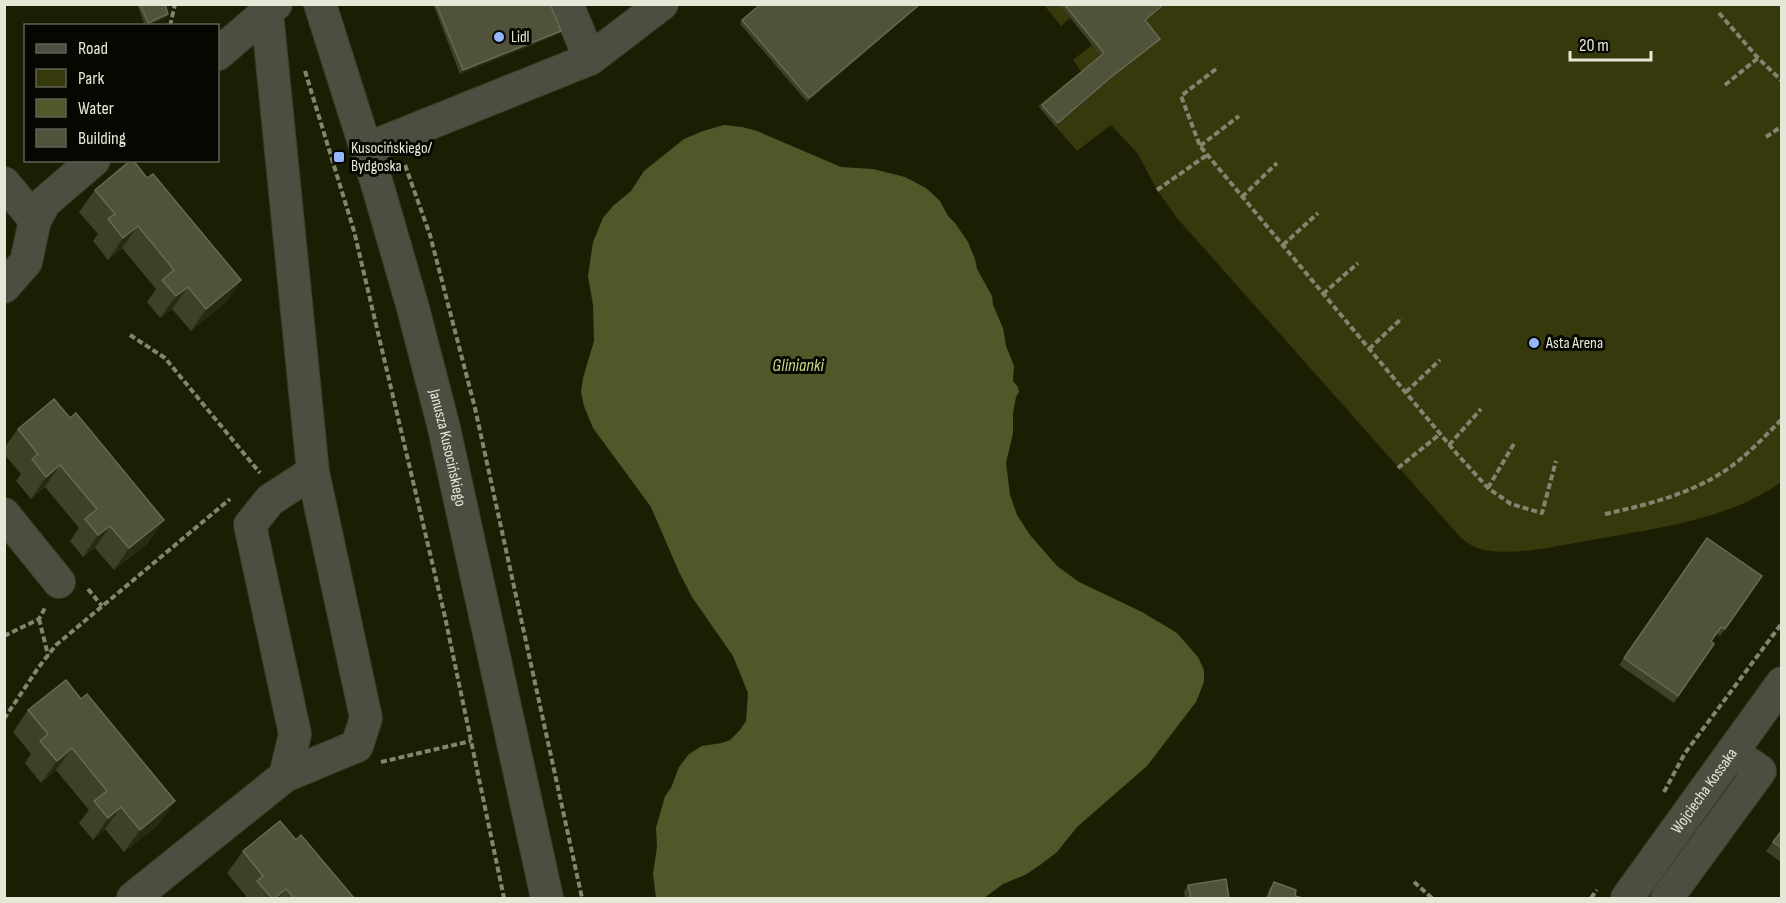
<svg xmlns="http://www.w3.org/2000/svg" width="1786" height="903" font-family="'Sofia Sans Condensed',sans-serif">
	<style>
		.green { fill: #35390b }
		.water { fill: #525729 }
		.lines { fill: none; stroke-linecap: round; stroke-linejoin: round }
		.minor-casing { stroke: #383a22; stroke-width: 34 }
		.path { stroke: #82856f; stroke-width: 4; stroke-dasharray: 6 3; stroke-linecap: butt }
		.minor { stroke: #4c4e41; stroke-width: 32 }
		.wall { fill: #3e4126 }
		.shaded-wall { fill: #292b11 }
		.building { fill: #505339; stroke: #676a52; stroke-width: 1.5 }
		.poi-dot { fill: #95b6fd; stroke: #070701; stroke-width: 2 }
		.labels { text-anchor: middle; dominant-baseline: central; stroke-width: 6; stroke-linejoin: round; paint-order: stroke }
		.poi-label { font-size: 16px; fill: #e5e8d7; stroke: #070701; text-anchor: start }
		.street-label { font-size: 16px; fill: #e5e8d7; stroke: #070701 }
		.water-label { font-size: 18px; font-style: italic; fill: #cdd78c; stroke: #070701 }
	</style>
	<rect width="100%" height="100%" fill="#1c1e04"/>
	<path class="green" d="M1044 5H1781V482C1727 521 1651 529 1586 541 1556 546 1508 558 1477 548 1472 546 1467 542 1462 539L1177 218 1157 190 1138 154 1111 125 1077 151 1038 106 1081 71 1073 60 1093 44 1071 17 1061 26Z"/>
	<polygon class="water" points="724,125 742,127 757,131 841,167 873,169 905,177 926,188 940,201 948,216 955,223 968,242 975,259 977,269 992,296 993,305 1003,328 1006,346 1014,366 1013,381 1018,387 1019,392 1016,397 1013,413 1013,433 1006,463 1010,495 1017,515 1030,535 1057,566 1079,582 1142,612 1177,633 1198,657 1204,670 1204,682 1196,702 1147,766 1077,827 1057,852 1040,865 1025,875 1003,884 984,898 656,898 653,874 657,847 656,828 665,796 671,788 679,767 689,754 702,746 722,743 730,740 740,730 746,721 748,693 733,656 692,597 679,572 651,507 593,428 584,406 581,392 583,378 594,341 593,305 588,276 593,242 603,218 613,206 631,191 644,171 684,139 703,131"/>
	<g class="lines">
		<g class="minor-casing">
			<g id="minor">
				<path id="s1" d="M320 4 378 187 413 308 444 428 547 898"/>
				<polyline points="567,4 590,59"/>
				<polyline points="218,54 276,4"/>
				<polyline points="366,149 590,59 662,4"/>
				<polyline points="4,183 35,220"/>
				<polyline points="4,287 26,262 35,220 45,202 94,160"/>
				<polyline points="4,514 59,582"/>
				<polyline points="285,776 295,734 250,525 270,500 313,472"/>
				<polyline points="133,898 285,776 357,746 366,718 313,472 267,12"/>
				<path id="s2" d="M1627 898 1782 683"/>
				<polyline points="1667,898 1760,771 1732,752"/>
			</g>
		</g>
		<g class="path">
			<polyline points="1719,13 1758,58 1782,81"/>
			<polyline points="170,26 175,4"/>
			<polyline points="1216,69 1181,96 1200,146 1457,454 1488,488 1511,504 1542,513 1556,461"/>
			<polyline points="305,71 354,231 445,617 504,898"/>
			<polyline points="1725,85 1758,58"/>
			<polyline points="1766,137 1782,126"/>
			<polyline points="1200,146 1239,116"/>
			<polyline points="405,165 430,235 475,408 582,898"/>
			<polyline points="1157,190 1207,155"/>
			<polyline points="1242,197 1277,163"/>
			<polyline points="1283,245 1318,213"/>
			<polyline points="1323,294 1358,263"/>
			<polyline points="130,335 165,358 260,473"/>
			<polyline points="1369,349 1402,318"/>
			<polyline points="1406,392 1440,360"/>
			<polyline points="1449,445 1481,409"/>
			<polyline points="1398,468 1440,434"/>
			<polyline points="1488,488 1515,442"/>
			<path d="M1605 514C1646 505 1687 495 1723 472 1745 458 1764 437 1782 419"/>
			<polyline points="88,589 102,606"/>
			<polyline points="39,619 48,655"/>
			<polyline points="4,636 39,619 46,606"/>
			<polyline points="4,719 38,668 56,645 230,499"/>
			<polyline points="381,762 471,741"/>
			<polyline points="1664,792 1685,753 1782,623"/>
			<polyline points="1414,882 1432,898"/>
			<polyline points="1591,898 1597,890"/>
		</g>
		<use href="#minor" class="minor"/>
	</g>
	<g class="wall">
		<polygon points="137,4 165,4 168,14 166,18 145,26"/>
		<polygon points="433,4 550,4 561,31 559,34 460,74"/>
		<polygon points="921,4 807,102 740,24 742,20"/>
		<polygon points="1059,4 1165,4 1145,21 1157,42 1108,81 1056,127 1040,108 1042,105 1101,56"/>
		<polygon points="95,190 241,280 226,302 191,331 172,309 160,318 147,302 156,289 122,248 108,260 93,241 98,234 79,212"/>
		<polygon points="18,429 149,542 114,570 95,548 83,557 70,541 79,528 45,487 31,499 16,481 21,474 4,454 4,448"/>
		<polygon points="1707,538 1762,576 1720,636 1717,633 1711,641 1714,644 1674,703 1619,665"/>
		<polygon points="28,710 160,823 124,852 105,829 93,840 79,823 89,810 56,770 41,783 25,763 31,754 13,732"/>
		<polygon points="1782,830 1782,863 1766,851"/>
		<polygon points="296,840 354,898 245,898 246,896 227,873 243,851"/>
		<polygon points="1274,882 1295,896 1302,898 1266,898 1269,889"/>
		<polygon points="1188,885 1229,898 1185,898 1184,892"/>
	</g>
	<g class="shaded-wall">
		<polygon points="920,4 921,4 807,102 809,98"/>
		<polygon points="1164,4 1165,4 1142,23 1145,20"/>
		<polygon points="168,14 166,18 145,26 148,23"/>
		<polygon points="561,31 559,34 460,74 463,70"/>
		<polygon points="1160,39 1157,42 1108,81 1056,127 1058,123 1110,78"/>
		<polygon points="138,226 122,248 108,260 123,238"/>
		<polygon points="241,280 226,302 191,331 206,309"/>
		<polygon points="188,287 172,309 160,318 176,296"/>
		<polygon points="60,465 45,487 31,499 46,477"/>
		<polygon points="164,520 149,542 114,570 129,548"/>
		<polygon points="110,526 95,548 83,557 98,535"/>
		<polygon points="72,748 56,770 41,783 57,761"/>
		<polygon points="175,801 160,823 124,852 140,830"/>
		<polygon points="121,807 105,829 93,840 108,818"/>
		<polygon points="286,889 279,898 275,898"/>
	</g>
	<g class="building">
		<polygon points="140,4 165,4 168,14 148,23"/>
		<polygon points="436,4 550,4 561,31 463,70"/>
		<polygon points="761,4 920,4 809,98 742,20"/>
		<polygon points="1064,4 1164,4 1145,20 1160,39 1110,78 1058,123 1042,105 1104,53"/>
		<polygon points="131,160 133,160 147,178 153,174 241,280 206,309 188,287 176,296 162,280 174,270 138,226 123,238 108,219 115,214 95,190"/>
		<polygon points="54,399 70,418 76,413 164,520 129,548 110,526 98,535 85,519 97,509 60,465 46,477 32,459 38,454 18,429"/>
		<polygon points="1707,538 1762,576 1725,629 1721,627 1711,641 1714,644 1678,696 1624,658"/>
		<polygon points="66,680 81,699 87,694 175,801 140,830 121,807 108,818 94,801 107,791 72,748 57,761 40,741 48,734 28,710"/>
		<polygon points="280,821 296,840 301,835 354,898 294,898 286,889 275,898 272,898 257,881 263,876 243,851"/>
		<polygon points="1782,830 1782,848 1773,842"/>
		<polygon points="1226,879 1229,898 1191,898 1188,885"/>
		<polygon points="1274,882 1296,890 1295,896 1302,898 1268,898"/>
	</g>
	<g class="poi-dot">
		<circle cx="499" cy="37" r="6"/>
		<rect x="333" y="151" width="12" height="12" rx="3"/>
		<circle cx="1534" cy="343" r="6"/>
	</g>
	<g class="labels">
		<g class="poi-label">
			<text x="511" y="37">Lidl</text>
			<text x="351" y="148">Kusocińskiego/<tspan x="351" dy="18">Bydgoska</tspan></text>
			<text x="1546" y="343">Asta Arena</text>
		</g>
		<g class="street-label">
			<text stroke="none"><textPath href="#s1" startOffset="462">Janusza Kusocińskiego</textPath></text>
			<text stroke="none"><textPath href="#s2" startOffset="132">Wojciecha Kossaka</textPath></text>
		</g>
		<g class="water-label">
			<text x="798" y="365">Glinianki</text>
		</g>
	</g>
	<rect width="1786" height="903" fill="none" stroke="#e5e8d7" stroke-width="12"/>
	<rect x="24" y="24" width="195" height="138" fill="#070701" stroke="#606157" stroke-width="1.5"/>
	<rect x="36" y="44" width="30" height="9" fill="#4c4e41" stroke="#606157" stroke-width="1.5"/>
	<text x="78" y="54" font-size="18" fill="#e5e8d7">Road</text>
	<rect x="36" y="69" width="30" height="18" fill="#35390b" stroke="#606157" stroke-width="1.5"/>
	<text x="78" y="84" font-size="18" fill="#e5e8d7">Park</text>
	<rect x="36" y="99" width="30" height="18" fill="#525729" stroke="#606157" stroke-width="1.5"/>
	<text x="78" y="114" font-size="18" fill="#e5e8d7">Water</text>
	<rect x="36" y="129" width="30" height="18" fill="#505339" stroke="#606157" stroke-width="1.5"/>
	<text x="78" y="144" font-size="18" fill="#e5e8d7">Building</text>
	<path d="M1570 51v9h81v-9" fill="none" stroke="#e5e8d7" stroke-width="3"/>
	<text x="1579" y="51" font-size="18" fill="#e5e8d7" stroke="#070701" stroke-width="4.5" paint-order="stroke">20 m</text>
</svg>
